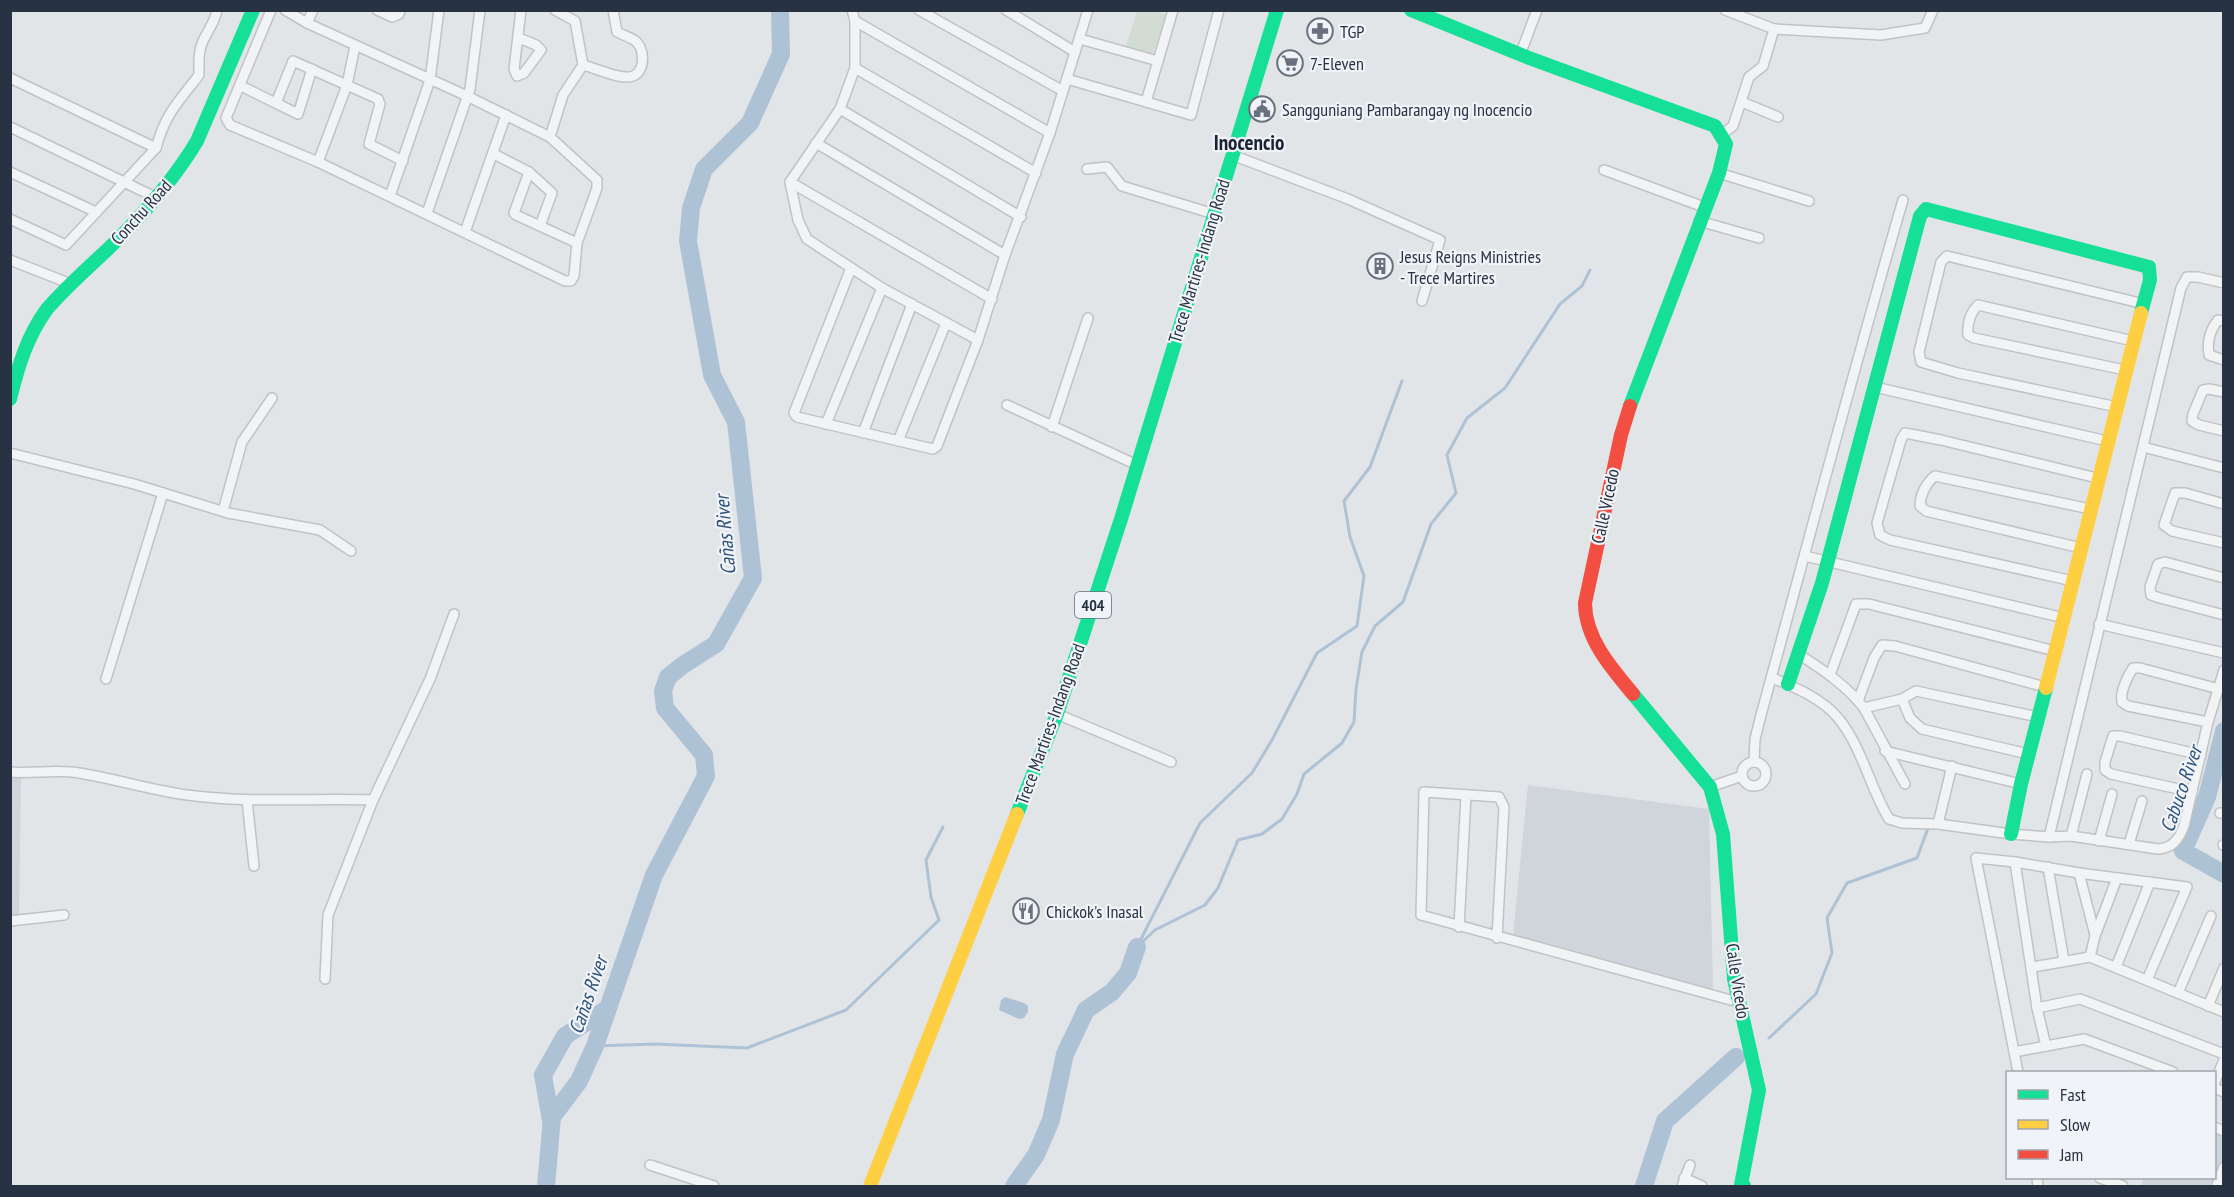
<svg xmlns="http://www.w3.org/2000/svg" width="2234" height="1197" font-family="'PT Sans Narrow',sans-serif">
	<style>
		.built { fill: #d0d4db }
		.pitch { fill: #d3dcd3 }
		.water { fill: #aec2d5 }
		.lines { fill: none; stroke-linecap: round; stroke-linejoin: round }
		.stream { stroke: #aec2d5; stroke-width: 3 }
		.river { stroke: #aec2d5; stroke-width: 18 }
		.street-casing { stroke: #c0c3c6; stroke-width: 12 }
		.street { stroke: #f2f3f4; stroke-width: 9 }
		.fast { stroke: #16e098; stroke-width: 14 }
		.slow { stroke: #ffcf43; stroke-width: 14 }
		.jam { stroke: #f24e42; stroke-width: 14 }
		.labels { text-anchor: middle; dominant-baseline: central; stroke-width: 4.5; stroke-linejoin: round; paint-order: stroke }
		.shield { fill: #f0f3f7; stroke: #636c79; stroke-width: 1.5 }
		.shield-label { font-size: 16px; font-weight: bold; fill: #273243 }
		.poi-label { font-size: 18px; fill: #273243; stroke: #f0f3f7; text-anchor: start }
		.street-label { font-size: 18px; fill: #273243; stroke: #f0f3f7 }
		.water-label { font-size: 20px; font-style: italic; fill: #2e527a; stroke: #f0f3f7 }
		.quarter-label { font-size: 21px; font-weight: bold; fill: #1a2334; stroke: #f0f3f7 }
	</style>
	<rect width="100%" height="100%" fill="#e2e5e8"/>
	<g class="built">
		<polygon points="11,776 21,778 19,919 11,920"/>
		<polygon points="1528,785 1709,809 1713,989 1513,936"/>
		<polygon points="2215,1131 2223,1135 2223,1163 2215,1186 2141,1186 2144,1178 2214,1178"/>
	</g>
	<polygon class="pitch" points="1137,11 1153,11 1166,14 1153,54 1126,46"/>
	<polygon class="water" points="1005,997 1024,1003 1028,1006 1028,1012 1024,1018 1019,1019 999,1010 1001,1000"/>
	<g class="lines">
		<g class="stream">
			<polyline points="1139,943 1200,823 1252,773 1272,740 1317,653 1357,626 1364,576 1350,537 1344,501 1370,467 1402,381"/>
			<polyline points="1137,947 1155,930 1205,905 1218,888 1238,840 1262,834 1282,819 1297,794 1304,774 1342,743 1354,722 1356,689 1362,652 1375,626 1403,602 1431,524 1456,493 1447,455 1467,418 1505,388 1560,304 1582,286 1590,270"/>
			<polyline points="1769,1038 1816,994 1832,953 1827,918 1847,883 1917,858 1928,828"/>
			<polyline points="595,1046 655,1044 747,1048 846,1010 939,920 931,897 926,860 943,827"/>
		</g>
		<g class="river">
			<polyline points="2224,731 2207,797 2183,851 2224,874"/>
			<polyline points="551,1121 543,1075 565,1036 607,1009"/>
			<polyline points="546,1186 552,1117 579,1081 595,1046 654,875 706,776 704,755 665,708 663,691 668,677 683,665 716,644 753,578 736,422 712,375 688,241 691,208 704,169 750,123 781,54 780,10"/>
			<polyline points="1014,1186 1036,1155 1051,1120 1065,1054 1086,1010 1112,992 1128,973 1137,947"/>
			<polyline points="1644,1186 1665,1121 1736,1057"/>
		</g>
		<g class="street-casing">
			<g id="street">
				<polyline points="271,10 226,118 230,125 318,162 565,281 571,281 574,276 577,243 597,188 597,180 550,137 467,96 307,23 285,10"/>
				<polyline points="377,10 392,17 399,14 400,10"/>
				<polyline points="852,10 855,21 855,68 840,109 790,182 798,220 807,239 882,288 978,340"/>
				<polyline points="919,10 1063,91"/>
				<polyline points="1006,10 1075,52"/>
				<polyline points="855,21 1050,133"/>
				<polyline points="307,23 313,10"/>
				<polyline points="1774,29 1881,35 1925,28 1933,10"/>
				<polyline points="519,38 536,45 541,50 524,73 517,76 514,69 521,10"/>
				<polyline points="1080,39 1158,61"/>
				<polyline points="1520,55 1537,10"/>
				<path d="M583 65C595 68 623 81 633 76 646 71 645 47 634 40 629 37 623 35 617 32L613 10"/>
				<polyline points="855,68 1036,173"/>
				<polyline points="10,78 156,148 66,245 10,219"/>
				<polyline points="1067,79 1191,115 1219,10"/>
				<polyline points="241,86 298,114 312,69"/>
				<polyline points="1146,102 1173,10"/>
				<polyline points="1742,102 1778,117"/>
				<polyline points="276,103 293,61 378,99 380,104 369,144 403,161"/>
				<polyline points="840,109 1021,217"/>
				<polyline points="10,127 157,198"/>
				<polyline points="1721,135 1733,126 1749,77 1763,66 1774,29 1725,10"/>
				<polyline points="550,137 563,95 583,65 575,21 555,10"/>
				<polyline points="816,143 1005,255"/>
				<path d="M156 148C166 112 178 103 199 75 199 63 198 52 203 41 208 30 215 22 217 10"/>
				<polyline points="494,154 529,172 552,193 540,226"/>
				<polyline points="1232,155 1348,199 1440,240 1422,301"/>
				<polyline points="318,162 347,85 355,46"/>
				<polyline points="1087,169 1107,167 1122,186 1214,214"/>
				<polyline points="1604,170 1704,207"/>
				<polyline points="10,172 96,212"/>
				<polyline points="529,172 514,213 516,215 577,243"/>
				<polyline points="1719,173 1809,201"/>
				<polyline points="790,182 992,299"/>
				<polyline points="390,196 430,80 439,10"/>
				<polyline points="427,213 470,89 480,10"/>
				<polyline points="1699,221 1759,238"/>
				<polyline points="465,232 506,115"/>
				<polyline points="10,260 71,284"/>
				<polyline points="851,268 794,413 797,417 933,449 937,446 978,340 1005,255 1050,133 1088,10"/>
				<path d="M2224 321 2218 320C2210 330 2207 343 2209 355L2224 360"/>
				<path d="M2125 370 1974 338 1968 335C1967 323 1970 313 1978 305L2133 341"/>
				<polyline points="1875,387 2107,441"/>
				<polyline points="2224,392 2209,389 2203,390 2193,414 2192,421 2199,425 2224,431"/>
				<polyline points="1007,405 1137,465"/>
				<polyline points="2117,407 1958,373 1921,362 1919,352 1941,262 1947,256 2144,304"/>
				<polyline points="826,424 882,288"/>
				<polyline points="1052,427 1088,318"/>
				<polyline points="863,433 912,304"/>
				<polyline points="898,441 946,323"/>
				<polyline points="2143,447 2224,468"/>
				<polyline points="10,453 134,484 228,513 320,530 351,551"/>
				<polyline points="2224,504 2185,493 2175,493 2164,525 2172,531 2224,543"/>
				<polyline points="223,511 242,442 272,398"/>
				<path d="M2081 548 1926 511 1920 506C1920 495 1926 483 1935 476L2090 509"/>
				<polyline points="1805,556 2064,618"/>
				<polyline points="2224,578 2165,562 2158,564 2150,587 2151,595 2160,598 2224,615"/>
				<polyline points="2073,581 1890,540 1880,535 1877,523 1901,440 1905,433 1941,440 2097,478"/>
				<polyline points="2099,624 2224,653"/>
				<path d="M1800 655C1823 670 1847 686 1864 708L1905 784"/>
				<polyline points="1830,675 1856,604 1869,604 2055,651"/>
				<path d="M1772 678C1795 687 1823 699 1839 719 1862 748 1870 787 1889 819L1902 823 1938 824 2011 834 2049 837 2071 836 2158 849C2173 848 2179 839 2184 826L2208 722 2224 670"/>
				<polyline points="106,679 163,493"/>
				<polyline points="1902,699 1910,718 1922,729 2028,754"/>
				<polyline points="1858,701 1874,658 1882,645 1895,646 2045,687"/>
				<polyline points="1864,708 1902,699 1916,691 2038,717"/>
				<polyline points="1057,714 1171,762"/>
				<path d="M2208 722 2128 706 2122 702C2120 692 2127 677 2133 668H2140L2219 689"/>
				<polyline points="1885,751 2021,784"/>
				<circle cx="1754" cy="774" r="12"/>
				<path d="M1754 762 1755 739 1761 715C1808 543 1853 371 1903 200"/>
				<path d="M10 772C33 774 56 769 79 773 118 779 156 792 195 796 254 803 314 798 373 800L430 679 454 614"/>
				<polyline points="1710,787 1742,776"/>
				<polyline points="2192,792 2111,774 2105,770 2105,762 2113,736 2120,736 2201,755"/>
				<polyline points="247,800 254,866"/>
				<polyline points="2220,813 2224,813"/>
				<polyline points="1938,824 1952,766"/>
				<polyline points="2071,836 2087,774"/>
				<polyline points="2049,837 2181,288 2187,277 2198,277 2224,283"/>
				<polyline points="2099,841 2112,794"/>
				<polyline points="2129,844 2142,801"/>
				<polyline points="2223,845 2224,845"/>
				<polyline points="2015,862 2037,1008 2046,1046"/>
				<polyline points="2048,867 2064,961"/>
				<polyline points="2079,873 2095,935"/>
				<polyline points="10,921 64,915"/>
				<polyline points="1459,927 1466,795"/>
				<polyline points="1497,938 1504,807 1499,797 1424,792 1421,915 1738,1002"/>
				<polyline points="2090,957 2095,936 2117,878"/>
				<polyline points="2033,967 2090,957 2224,1012"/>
				<polyline points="2116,967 2150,882"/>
				<polyline points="325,979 328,915 373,800"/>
				<polyline points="2178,993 2211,916"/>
				<polyline points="2208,1006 2224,968"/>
				<polyline points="2037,1008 2080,999 2224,1054"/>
				<polyline points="2014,1052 2084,1039 2173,1072"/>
				<polyline points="2018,1072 1976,858 2015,862 2079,873 2187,887 2147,980"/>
				<polyline points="2214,1084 2224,1060"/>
				<polyline points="2214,1088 2224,1092"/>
				<polyline points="2214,1127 2224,1131"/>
				<polyline points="650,1165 714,1186"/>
				<polyline points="1684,1178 1702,1186"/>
				<polyline points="2037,1178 2038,1186"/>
				<polyline points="2100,1178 2123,1186"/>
				<polyline points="1682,1186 1690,1165"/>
				<polyline points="2221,1186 2217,1185 2224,1167"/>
			</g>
		</g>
		<use href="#street" class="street"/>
		<g class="fast">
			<polyline points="1411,10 1529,58 1715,126 1726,144 1719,173 1630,406"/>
			<path d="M10 399C18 367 27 336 47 309 66 287 88 268 109 248 143 215 173 181 197 141L253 10"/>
			<polyline points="1788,684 1822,583 1920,216 1926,209 2149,267 2150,280 2141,313"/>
			<polyline points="1633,694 1710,787 1723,834 1734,979 1759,1090 1741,1185 1744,1186"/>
			<polyline points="1017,814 1057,714 1121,519 1277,10"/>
			<polyline points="2011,834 2021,784 2046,688"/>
		</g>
		<g class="slow">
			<polyline points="2046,688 2141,313"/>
			<polyline points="870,1186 1017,814"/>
		</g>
		<path class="jam" d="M1630 406 1621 435 1585 603C1585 638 1611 668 1633 694"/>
	</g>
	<defs>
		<g id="pharmacy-ring" transform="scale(1.35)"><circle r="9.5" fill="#f0f3f7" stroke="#68717d" stroke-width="1.5"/><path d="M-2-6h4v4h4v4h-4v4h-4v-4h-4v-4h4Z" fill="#68717d"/></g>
		<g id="supermarket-ring" transform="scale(1.35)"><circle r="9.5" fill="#f0f3f7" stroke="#68717d" stroke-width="1.5"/><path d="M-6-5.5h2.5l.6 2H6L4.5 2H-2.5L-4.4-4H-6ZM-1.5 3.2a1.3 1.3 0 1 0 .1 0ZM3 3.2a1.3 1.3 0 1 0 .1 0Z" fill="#68717d"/></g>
		<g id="civic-ring" transform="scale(1.35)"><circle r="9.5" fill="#f0f3f7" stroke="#68717d" stroke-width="1.5"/><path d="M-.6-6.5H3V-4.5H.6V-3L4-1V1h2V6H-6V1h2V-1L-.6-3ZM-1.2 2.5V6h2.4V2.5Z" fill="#68717d"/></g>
		<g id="building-ring" transform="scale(1.35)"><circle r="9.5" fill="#f0f3f7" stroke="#68717d" stroke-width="1.5"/><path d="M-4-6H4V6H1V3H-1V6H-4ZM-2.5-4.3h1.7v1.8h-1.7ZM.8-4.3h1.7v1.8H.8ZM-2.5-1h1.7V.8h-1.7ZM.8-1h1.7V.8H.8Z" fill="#68717d"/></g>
		<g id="restaurant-ring" transform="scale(1.35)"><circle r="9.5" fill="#f0f3f7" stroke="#68717d" stroke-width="1.5"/><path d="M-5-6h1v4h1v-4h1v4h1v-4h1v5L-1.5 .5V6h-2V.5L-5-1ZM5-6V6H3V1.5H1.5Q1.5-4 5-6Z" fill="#68717d"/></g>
	</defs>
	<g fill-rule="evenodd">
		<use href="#pharmacy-ring" x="1320" y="31"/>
		<use href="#supermarket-ring" x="1290" y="63"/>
		<use href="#civic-ring" x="1262" y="109"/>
		<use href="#building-ring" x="1380" y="266"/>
		<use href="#restaurant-ring" x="1026" y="911"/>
	</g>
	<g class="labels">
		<rect class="shield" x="1075" y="592" width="36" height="26" rx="4.5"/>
		<g class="shield-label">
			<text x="1093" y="605">404</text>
		</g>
		<g class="poi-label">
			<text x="1340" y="31">TGP</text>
			<text x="1310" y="63">7-Eleven</text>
			<text x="1282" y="109">Sangguniang Pambarangay ng Inocencio</text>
			<text x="1400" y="256">Jesus Reigns Ministries<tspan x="1400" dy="21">- Trece Martires</tspan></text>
			<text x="1046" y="911">Chickok's Inasal</text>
		</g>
		<g class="street-label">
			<text transform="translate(141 212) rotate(-48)">Conchu Road</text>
			<text transform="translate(1199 261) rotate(-73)">Trece Martires-Indang Road</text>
			<text transform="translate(1605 506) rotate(-78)">Calle Vicedo</text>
			<text transform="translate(1050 724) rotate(-70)">Trece Martires-Indang Road</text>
			<text transform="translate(1738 981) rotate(81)">Calle Vicedo</text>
		</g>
		<g class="water-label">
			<text transform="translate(725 535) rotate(-95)">Cañas River</text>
			<text transform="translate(2181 789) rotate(-71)">Cabuco River</text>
			<text transform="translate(588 995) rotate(-71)">Cañas River</text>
		</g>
		<g class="quarter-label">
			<text x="1249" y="142">Inocencio</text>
		</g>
	</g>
	<rect width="2234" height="1197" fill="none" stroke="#273243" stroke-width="24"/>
	<rect x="2006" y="1071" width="210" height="108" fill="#f0f3f7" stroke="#a0a6af" stroke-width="1.5"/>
	<rect x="2018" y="1090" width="30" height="9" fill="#16e098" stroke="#a0a6af" stroke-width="1.5"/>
	<text x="2060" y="1101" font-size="18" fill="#273243">Fast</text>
	<rect x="2018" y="1120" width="30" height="9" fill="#ffcf43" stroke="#a0a6af" stroke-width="1.5"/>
	<text x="2060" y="1131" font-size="18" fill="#273243">Slow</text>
	<rect x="2018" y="1150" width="30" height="9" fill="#f24e42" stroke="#a0a6af" stroke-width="1.5"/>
	<text x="2060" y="1161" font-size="18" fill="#273243">Jam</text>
</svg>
